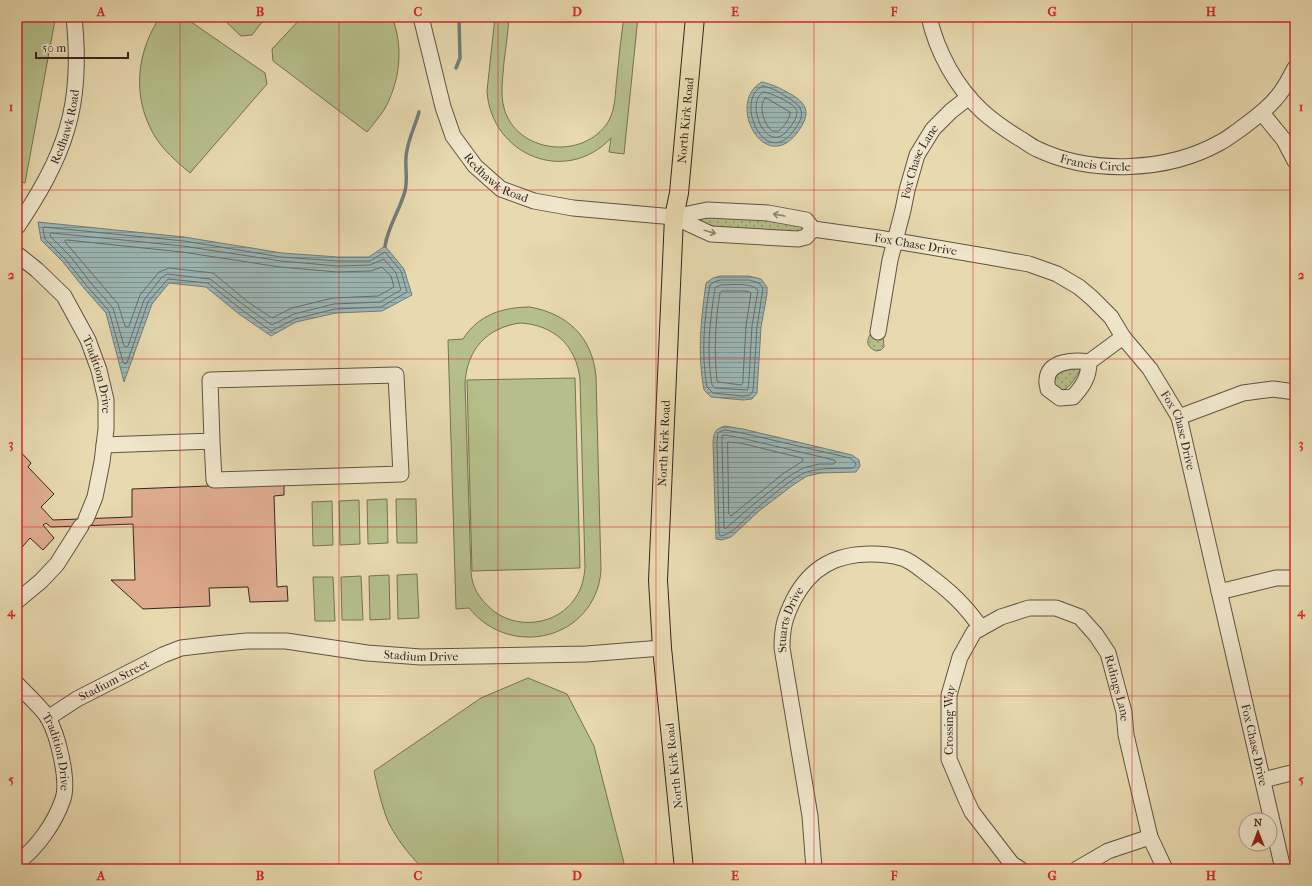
<svg xmlns="http://www.w3.org/2000/svg" width="1312" height="886" font-family="'IM FELL French Canon',serif">
	<style>
		.grass { fill: url(#grass-dots); stroke: #747354 }
		.garden { fill: #b6bf8b; stroke: #747354; fill-rule: evenodd }
		.water { fill: url(#water-rules); stroke: #727d79 }
		.lines { fill: none; stroke-linecap: round; stroke-linejoin: round }
		.shore { stroke: #686f6a; stroke-width: 1 }
		.stream { stroke: #727d79; stroke-width: 3.5 }
		.building { fill: #dfac90; stroke: #33271d }
		.minor-casing { stroke: #605442; stroke-width: 17 }
		.major-casing { stroke: #33271d; stroke-width: 20 }
		.minor { stroke: #f0e6cb; stroke-width: 15 }
		.major { stroke: #e8d9af; stroke-width: 18 }
		.oneway { stroke: #928674 }
		.grid { fill: none; stroke: #d62828; stroke-width: 1; stroke-opacity: 0.55 }
		.labels { text-anchor: middle; dominant-baseline: central; stroke-width: 3; stroke-linejoin: round; paint-order: stroke }
		.street-label { font-size: 12px; fill: #33271d; stroke: #f0e6cb }
		.neatline { fill: none; stroke: #d62828; stroke-width: 1.5 }
		.grid-label { font-size: 13px; text-anchor: middle; font-weight: bold; fill: #d62828 }
	</style>
	<defs>
		<pattern id="grass-dots" width="8" height="8" patternUnits="userSpaceOnUse"><rect width="8" height="8" fill="#b6bf8b"/><path d="M2 2h.1M6 6h.1" fill="none" stroke="#959b71" stroke-width="1.8" stroke-linecap="round"/></pattern>
		<pattern id="water-rules" width="6" height="5" patternUnits="userSpaceOnUse"><rect width="6" height="5" fill="#9cb7b6"/><path d="M0 2.5h6" fill="none" stroke="#809593"/></pattern>
	</defs>
	<rect width="100%" height="100%" fill="#e8d9af"/>
	<filter id="stains"><feTurbulence type="fractalNoise" baseFrequency=".005" numOctaves="4"/><feColorMatrix values="0 0 0 0 .2 0 0 0 0 .09 0 0 0 0 .02 0 0 0 .5 -.17"/></filter>
	<radialGradient id="worn" r=".72"><stop offset=".6" stop-color="#630" stop-opacity="0"/><stop offset="1" stop-color="#630" stop-opacity=".3"/></radialGradient>
	<g class="grass">
		<polygon points="703,216 794,222 801,224 803,230 799,232 707,226 702,225 701,220"/>
		<path d="M879 323 882 325 884 347 881 350 876 351C860 344 871 333 879 323Z"/>
		<path d="M1079 368 1080 370C1075 379 1062 402 1054 382 1056 370 1069 370 1079 368Z"/>
	</g>
	<g class="garden">
		<polygon points="17,17 40,17 55,20 25,183 17,181"/>
		<path d="M160 17H184L265 73 267 84 190 173C177 162 163 150 154 135 132 97 136 53 160 17Z"/>
		<polygon points="221,17 266,17 252,35 241,36"/>
		<path d="M302 17H392C404 47 400 82 384 110 379 117 373 125 367 132L273 61 272 49Z"/>
		<path d="M495 17H509C508 32 506 47 504 62 503 77 500 93 504 108 516 153 583 161 608 122 616 109 615 92 617 77 619 57 621 37 624 17H638L624 154 609 152 611 138C566 186 491 155 487 91Z"/>
		<path d="M530 307C568 314 592 337 596 376L601 571C595 639 511 660 469 608L456 609 448 340 463 339C478 315 503 307 530 307ZM520 323C554 325 576 345 580 379L585 568C584 578 582 588 576 597 558 626 515 631 490 608 479 598 472 587 471 572L465 383C467 350 486 328 520 323Z"/>
		<polygon points="575,378 580,568 472,571 467,380"/>
		<polygon points="387,499 388,543 368,544 367,500"/>
		<polygon points="396,499 416,499 417,543 397,543"/>
		<polygon points="359,500 360,544 340,545 339,501"/>
		<polygon points="332,501 333,545 313,546 312,502"/>
		<polygon points="417,574 419,618 398,619 397,575"/>
		<polygon points="389,575 390,619 370,620 369,576"/>
		<polygon points="361,576 363,620 342,620 341,577"/>
		<polygon points="313,577 333,577 335,621 315,621"/>
		<path d="M528 678 567 694 594 746 624 863 616 869H424C410 857 390 831 385 813 380 799 377 785 374 771L481 698Z"/>
	</g>
	<g class="water">
		<path d="M762 82C771 84 778 87 787 92 808 103 812 113 797 133 764 176 725 102 762 82Z"/>
		<polygon points="38,222 184,237 282,253 338,257 369,257 385,246 404,269 412,295 382,311 336,313 296,322 271,336 239,314 206,287 169,283 152,304 124,382 106,313 83,287 63,262 41,240"/>
		<path d="M720 276H749L761 279 767 287V294L761 327 757 393 752 399 743 400 711 397 704 390C697 354 701 319 706 283L713 278Z"/>
		<path d="M725 426 743 429 852 455 859 460 860 466 856 472 821 473 807 476 793 485 759 511 731 537 722 540 716 539 713 442C714 432 715 429 725 426Z"/>
	</g>
	<g class="lines">
		<g class="shore">
			<path d="M763 86C772 88 778 91 785 96 806 107 806 116 791 134 762 167 734 97 763 86Z"/>
			<path d="M764 92C771 93 797 104 797 112 797 119 791 126 787 131 765 156 744 99 764 92Z"/>
			<path d="M765 98 768 99 790 112C790 119 784 126 779 131H772C764 124 758 107 765 98Z"/>
			<polygon points="44,227 184,241 281,257 338,261 370,261 385,252 401,271 407,292 381,307 335,309 295,319 271,331 242,310 208,283 168,279 148,302 127,363 125,364 123,362 109,311 86,285 66,260 45,239 43,229"/>
			<polygon points="52,233 183,246 281,261 337,266 370,265 384,259 396,273 401,290 380,302 334,304 294,314 272,325 245,306 210,279 167,274 162,277 144,300 128,346 126,347 124,346 113,308 90,282 70,256 50,236 50,234"/>
			<polygon points="67,240 182,252 280,267 337,272 371,271 382,267 391,276 394,287 378,296 333,298 292,308 272,318 248,302 213,273 169,268 159,272 140,295 129,326 127,327 125,326 118,304 66,243 65,241"/>
			<path d="M721 280H749L759 283 763 288 757 327 753 391 750 395 743 396 713 393 707 387C701 353 704 319 710 285L714 282Z"/>
			<path d="M721 285C731 285 751 282 758 290L752 326 749 379 748 389 747 390 715 388 712 385C706 353 710 320 715 288Z"/>
			<path d="M722 291H747L751 293 746 326 743 378V383L741 385 719 382 717 381C714 351 715 322 720 293Z"/>
			<path d="M725 430 742 433 850 458 855 462 856 465 853 468C838 469 821 467 807 472 794 476 768 499 757 508 747 516 733 535 720 536L719 534 717 442 718 433Z"/>
			<polygon points="726,435 741,438 834,460 836,462 834,464 819,464 803,468 788,477 754,504 725,529 724,527 722,442 722,436"/>
			<polygon points="728,442 740,443 802,458 803,461 784,473 731,516 729,514"/>
		</g>
		<g class="stream">
			<polyline points="456,68 460,58 459,17"/>
			<path d="M385 246C388 226 400 210 405 191 408 179 405 168 406 157 407 141 415 127 419 112"/>
		</g>
	</g>
	<polygon class="building" points="17,448 31,463 28,467 54,494 41,507 53,520 132,517 132,489 284,483 284,495 274,496 277,587 287,586 288,601 250,602 248,587 209,588 210,606 143,609 111,580 135,580 133,524 51,527 46,523 43,525 54,538 43,550 30,538 17,553"/>
	<g class="lines">
		<g class="minor-casing">
			<g id="minor">
				<path id="s1" d="M421 17 443 107 453 136 475 166 501 189 534 201 573 208 674 217 707 210 768 213 806 220 813 229 878 238 990 257 1029 264 1057 274 1079 287 1092 298 1111 317 1123 337 1150 369 1179 417 1283 869"/>
				<path id="s2" d="M929 17C937 52 956 87 982 111 993 121 1006 130 1019 138 1025 141 1030 146 1037 149 1092 175 1168 172 1221 142 1227 139 1233 134 1239 130 1255 118 1272 106 1283 89 1288 82 1291 75 1295 68"/>
				<polyline points="1262,113 1284,140 1295,161"/>
				<polyline points="674,217 711,234 798,239 806,237 813,229"/>
				<path id="s3" d="M17 227C37 197 57 164 67 129 78 93 78 55 74 17"/>
				<path id="s4" d="M17 254 37 270 64 296 88 340 99 370 106 400V429L102 462 95 497 86 519"/>
				<path id="s5" d="M878 332 890 260 903 210 907 190 917 155 933 129 951 111 969 97"/>
				<path d="M1089 362C1089 377 1083 386 1073 397L1060 398 1048 389C1048 386 1046 382 1047 380 1048 360 1075 360 1089 362L1123 337"/>
				<polyline points="1179,417 1243,393 1273,389 1295,392"/>
				<polyline points="104,445 212,441 214,480 401,474 396,375 210,380 212,441"/>
				<polyline points="1219,592 1276,578 1295,578"/>
				<polyline points="17,601 41,581 57,564 81,526"/>
				<path id="s6" d="M17 684C25 693 43 709 48 718 58 735 69 781 63 799 55 823 37 848 17 863"/>
				<path id="s7" d="M48 718 77 699 163 655 181 648 215 644 247 641H286L367 653 421 657 586 654 662 648"/>
				<polyline points="1263,780 1295,772"/>
				<path id="s8" d="M814 869 810 816 782 648C782 627 785 617 794 599 811 567 836 554 871 554 882 554 892 555 902 558 911 561 919 568 927 574 950 591 965 605 981 628"/>
				<path id="s9" d="M1020 869 1012 864 1005 855 972 812 965 797 949 759V695L960 657 974 632 1001 617 1029 608H1056L1080 617 1096 635 1108 653 1124 712 1126 735 1150 837 1165 869"/>
				<polyline points="1077,869 1108,851 1150,837"/>
			</g>
		</g>
		<g class="major-casing">
			<g id="major">
				<path id="s10" d="M684 869 662 648 658 580 674 217 679 193 695 17"/>
			</g>
		</g>
		<use href="#minor" class="minor"/>
		<use href="#major" class="major"/>
	</g>
	<defs><path id="oneway-shaft" d="M-6 0H5M1.5-3L5.5 0L1.5 3" fill="none" stroke-width="1.6" stroke-linecap="round" stroke-linejoin="round"/></defs>
	<g class="oneway">
		<use href="#oneway-shaft" transform="translate(779 215) rotate(-170)"/>
		<use href="#oneway-shaft" transform="translate(710 232) rotate(16)"/>
	</g>
	<path class="grid" d="M180 17V869M339 17V869M498 17V869M656 17V869M814 17V869M973 17V869M1132 17V869M17 190H1295M17 359H1295M17 527H1295M17 696H1295"/>
	<g class="labels">
		<g class="street-label">
			<text stroke="none"><textPath href="#s10" startOffset="751">North Kirk Road</textPath></text>
			<text stroke="none"><textPath href="#s3" startOffset="112">Redhawk Road</textPath></text>
			<text stroke="none"><textPath href="#s2" startOffset="237">Francis Circle</textPath></text>
			<text stroke="none"><textPath href="#s5" startOffset="176">Fox Chase Lane</textPath></text>
			<text stroke="none"><textPath href="#s1" startOffset="185">Redhawk Road</textPath></text>
			<text stroke="none"><textPath href="#s1" startOffset="620">Fox Chase Drive</textPath></text>
			<text stroke="none"><textPath href="#s4" startOffset="149">Tradition Drive</textPath></text>
			<text stroke="none"><textPath href="#s1" startOffset="968">Fox Chase Drive</textPath></text>
			<text stroke="none"><textPath href="#s10" startOffset="427">North Kirk Road</textPath></text>
			<text stroke="none"><textPath href="#s8" startOffset="253">Stuarts Drive</textPath></text>
			<text stroke="none"><textPath href="#s7" startOffset="392">Stadium Drive</textPath></text>
			<text stroke="none"><textPath href="#s7" startOffset="76">Stadium Street</textPath></text>
			<text stroke="none"><textPath href="#s9" startOffset="460">Ridings Lane</textPath></text>
			<text stroke="none"><textPath href="#s9" startOffset="172">Crossing Way</textPath></text>
			<text stroke="none"><textPath href="#s1" startOffset="1292">Fox Chase Drive</textPath></text>
			<text stroke="none"><textPath href="#s6" startOffset="81">Tradition Drive</textPath></text>
			<text transform="translate(674 766) rotate(-96)">North Kirk Road</text>
		</g>
	</g>
	<rect width="1312" height="886" fill="none" stroke="#e8d9af" stroke-width="44"/>
	<g transform="translate(1258 832)"><circle r="19" fill="#f0e6cb" stroke="#a49a85"/>
	<path d="M0-3L7 15L0 10L-7 15Z" fill="#8f2418"/>
	<text y="-6" font-size="11" font-weight="bold" text-anchor="middle" fill="#33271d">N</text>
	</g>
	<path d="M36 52v6h92v-6" fill="none" stroke="#33271d" stroke-width="2"/>
	<text x="42" y="52" font-size="12" fill="#33271d" stroke="#f0e6cb" stroke-width="3" paint-order="stroke">50 m</text>
	<rect x="22" y="22" width="1268" height="842" class="neatline"/>
	<g class="grid-label">
		<text x="101" y="16">A</text>
		<text x="260" y="16">B</text>
		<text x="418" y="16">C</text>
		<text x="577" y="16">D</text>
		<text x="735" y="16">E</text>
		<text x="894" y="16">F</text>
		<text x="1052" y="16">G</text>
		<text x="1211" y="16">H</text>
		<text x="11" y="111">1</text>
		<text x="1301" y="111">1</text>
		<text x="11" y="279">2</text>
		<text x="1301" y="279">2</text>
		<text x="11" y="448">3</text>
		<text x="1301" y="448">3</text>
		<text x="11" y="616">4</text>
		<text x="1301" y="616">4</text>
		<text x="11" y="784">5</text>
		<text x="1301" y="784">5</text>
		<text x="101" y="880">A</text>
		<text x="260" y="880">B</text>
		<text x="418" y="880">C</text>
		<text x="577" y="880">D</text>
		<text x="735" y="880">E</text>
		<text x="894" y="880">F</text>
		<text x="1052" y="880">G</text>
		<text x="1211" y="880">H</text>
	</g>
	<rect width="100%" height="100%" filter="url(#stains)"/>
	<rect width="100%" height="100%" fill="url(#worn)"/>
</svg>
